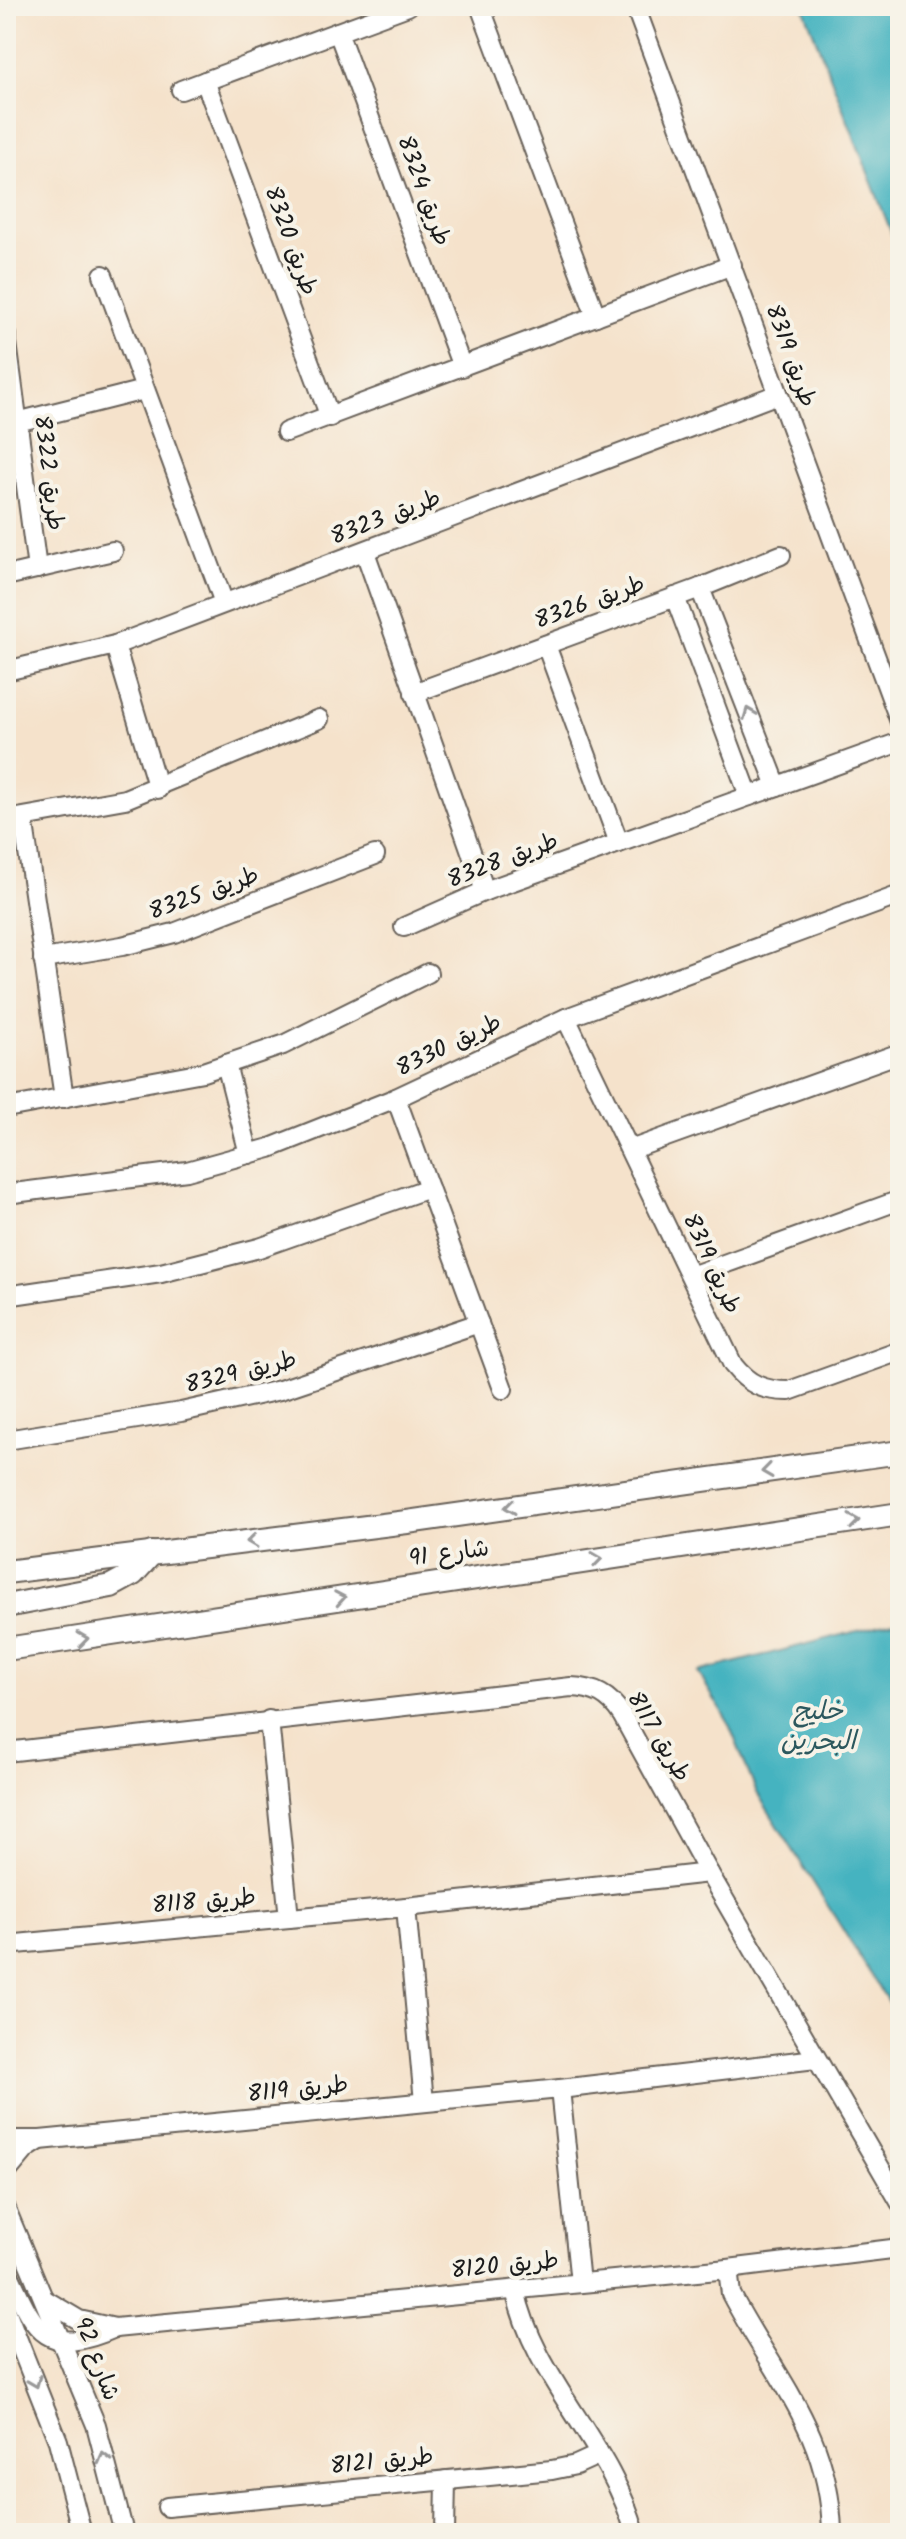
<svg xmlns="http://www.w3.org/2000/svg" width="906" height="2539" font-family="Kalam,'Playpen Sans Arabic',sans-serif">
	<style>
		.water { fill: #45b3c0; stroke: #30686e; stroke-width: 2 }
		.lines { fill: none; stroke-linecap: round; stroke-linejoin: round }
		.minor-casing { stroke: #686159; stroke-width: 22 }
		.tertiary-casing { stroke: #686159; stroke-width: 26 }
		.minor { stroke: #fff; stroke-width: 18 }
		.tertiary { stroke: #fff; stroke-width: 22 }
		.oneway { stroke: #999 }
		.labels { text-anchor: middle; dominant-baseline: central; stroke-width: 8; stroke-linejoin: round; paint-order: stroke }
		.street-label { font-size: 24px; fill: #1c1c1c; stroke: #f7f3e8 }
		.water-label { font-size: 26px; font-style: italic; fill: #2c585e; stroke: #f7f3e8 }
	</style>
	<rect width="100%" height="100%" fill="#f7f3e8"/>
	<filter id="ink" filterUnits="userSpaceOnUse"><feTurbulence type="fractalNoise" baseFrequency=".0125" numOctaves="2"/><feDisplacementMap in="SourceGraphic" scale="16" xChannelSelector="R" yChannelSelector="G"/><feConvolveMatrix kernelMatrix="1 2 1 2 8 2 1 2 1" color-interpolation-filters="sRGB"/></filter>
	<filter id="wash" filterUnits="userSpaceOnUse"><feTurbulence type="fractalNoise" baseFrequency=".006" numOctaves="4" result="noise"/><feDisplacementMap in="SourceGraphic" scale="32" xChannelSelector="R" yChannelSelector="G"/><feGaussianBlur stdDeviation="1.8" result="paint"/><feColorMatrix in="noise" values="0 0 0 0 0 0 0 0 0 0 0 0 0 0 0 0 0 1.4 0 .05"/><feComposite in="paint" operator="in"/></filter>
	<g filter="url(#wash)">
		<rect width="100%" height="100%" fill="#f5e2cb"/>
		<g class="water">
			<polygon points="803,6 900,6 900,255"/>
			<polygon points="900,1620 900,2021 756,1791 728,1722 698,1672"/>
		</g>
	</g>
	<g filter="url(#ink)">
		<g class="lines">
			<g class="minor-casing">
				<g id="minor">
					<polyline points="480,6 596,316"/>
					<polyline points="635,6 900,722"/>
					<polyline points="338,32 462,367"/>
					<polyline points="205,81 330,417"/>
					<polyline points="181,90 408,6"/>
					<polyline points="103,275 224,603"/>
					<polyline points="6,335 37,569"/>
					<polyline points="17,422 144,390"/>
					<polyline points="286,432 732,265"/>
					<polyline points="365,552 485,891"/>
					<polyline points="6,576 113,551"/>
					<polyline points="700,588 777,786"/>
					<polyline points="675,597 749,796"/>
					<polyline points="115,645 158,789"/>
					<polyline points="546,645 619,843"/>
					<polyline points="6,671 115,645 778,394"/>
					<polyline points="414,693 700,588 781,555"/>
					<polyline points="23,818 64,1098"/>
					<polyline points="6,820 125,799 319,719"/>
					<polyline points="404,927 485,891 900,742"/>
					<polyline points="43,959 122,946 174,933 375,855"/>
					<path d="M566 1018 733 1365C749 1385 764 1391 789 1391L900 1351"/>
					<polyline points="226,1064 249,1154"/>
					<polyline points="396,1098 503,1389"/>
					<polyline points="6,1108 203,1072 283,1045 428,973"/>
					<polyline points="630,1150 900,1053"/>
					<polyline points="6,1194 187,1171 270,1148 396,1098 566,1018 900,895"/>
					<polyline points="691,1276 900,1200"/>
					<polyline points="6,1296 161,1273 259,1248 429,1188"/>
					<polyline points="6,1440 181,1412 280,1390 479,1323"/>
					<polyline points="269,1720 289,1918"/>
					<path d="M6 1752 571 1687C595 1688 609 1695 622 1715L709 1873 900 2202"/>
					<polyline points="406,1907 424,2102"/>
					<polyline points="6,1945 406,1907 709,1873"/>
					<polyline points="560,2089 580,2283"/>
					<polyline points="6,2140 40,2140 560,2089 816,2059"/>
					<polyline points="6,2173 26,2149 40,2140"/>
					<polyline points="6,2209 96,2425 124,2533"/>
					<path d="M6 2268C34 2328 43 2360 115 2328"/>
					<path d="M728 2269 731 2294C775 2378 830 2432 832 2533"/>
					<path d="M515 2289C533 2379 612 2445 635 2533"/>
					<polyline points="47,2301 79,2320 115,2328 728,2269 900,2248"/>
					<polyline points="6,2310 58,2441 82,2533"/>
					<polyline points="167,2507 552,2470 576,2465 598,2455"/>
					<polyline points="445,2533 446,2480"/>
				</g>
			</g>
			<g class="tertiary-casing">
				<g id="tertiary">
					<polyline points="6,1572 407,1522 900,1452"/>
					<polyline points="6,1606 111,1586 133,1574 152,1553"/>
					<polyline points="6,1649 900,1514"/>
				</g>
			</g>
			<use href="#minor" class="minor"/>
			<use href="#tertiary" class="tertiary"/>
		</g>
		<defs><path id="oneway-chevron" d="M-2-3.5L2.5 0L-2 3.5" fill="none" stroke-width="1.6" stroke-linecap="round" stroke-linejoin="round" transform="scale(2)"/></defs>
		<g class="oneway">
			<use href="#oneway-chevron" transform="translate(749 713) rotate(-111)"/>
			<use href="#oneway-chevron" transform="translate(767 1471) rotate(172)"/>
			<use href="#oneway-chevron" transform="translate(510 1507) rotate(172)"/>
			<use href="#oneway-chevron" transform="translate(854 1521) rotate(-8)"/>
			<use href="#oneway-chevron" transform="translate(252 1541) rotate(173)"/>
			<use href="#oneway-chevron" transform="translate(597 1559) rotate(-8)"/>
			<use href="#oneway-chevron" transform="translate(340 1598) rotate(-10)"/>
			<use href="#oneway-chevron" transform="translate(83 1639) rotate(-8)"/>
			<use href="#oneway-chevron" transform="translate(35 2382) rotate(68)"/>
			<use href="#oneway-chevron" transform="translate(104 2458) rotate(-105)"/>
		</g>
	</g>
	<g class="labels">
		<g class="street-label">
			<text transform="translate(423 191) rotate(70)">طريق 8324</text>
			<text transform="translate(290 241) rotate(70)">طريق 8320</text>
			<text transform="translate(790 356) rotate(70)">طريق 8319</text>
			<text transform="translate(48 473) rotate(83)">طريق 8322</text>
			<text transform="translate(386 518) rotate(-21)">طريق 8323</text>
			<text transform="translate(590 603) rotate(-20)">طريق 8326</text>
			<text transform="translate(503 861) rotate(-21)">طريق 8328</text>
			<text transform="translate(204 894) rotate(-20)">طريق 8325</text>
			<text transform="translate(449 1046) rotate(-26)">طريق 8330</text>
			<text transform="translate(711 1264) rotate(65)">طريق 8319</text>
			<text transform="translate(241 1373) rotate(-14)">طريق 8329</text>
			<text transform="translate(449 1554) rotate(-8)">شارع 91</text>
			<text transform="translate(658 1737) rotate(59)">طريق 8117</text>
			<text transform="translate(204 1902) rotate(-5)">طريق 8118</text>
			<text transform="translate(298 2090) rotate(-6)">طريق 8119</text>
			<text transform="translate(505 2266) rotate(-6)">طريق 8120</text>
			<text transform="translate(96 2359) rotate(69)">شارع 92</text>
			<text transform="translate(382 2462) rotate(-6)">طريق 8121</text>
		</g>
		<g class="water-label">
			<text x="818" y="1712">خليج<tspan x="818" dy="30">البحرين</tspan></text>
		</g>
	</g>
	<rect width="906" height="2539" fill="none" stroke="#f7f3e8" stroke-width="32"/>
</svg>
